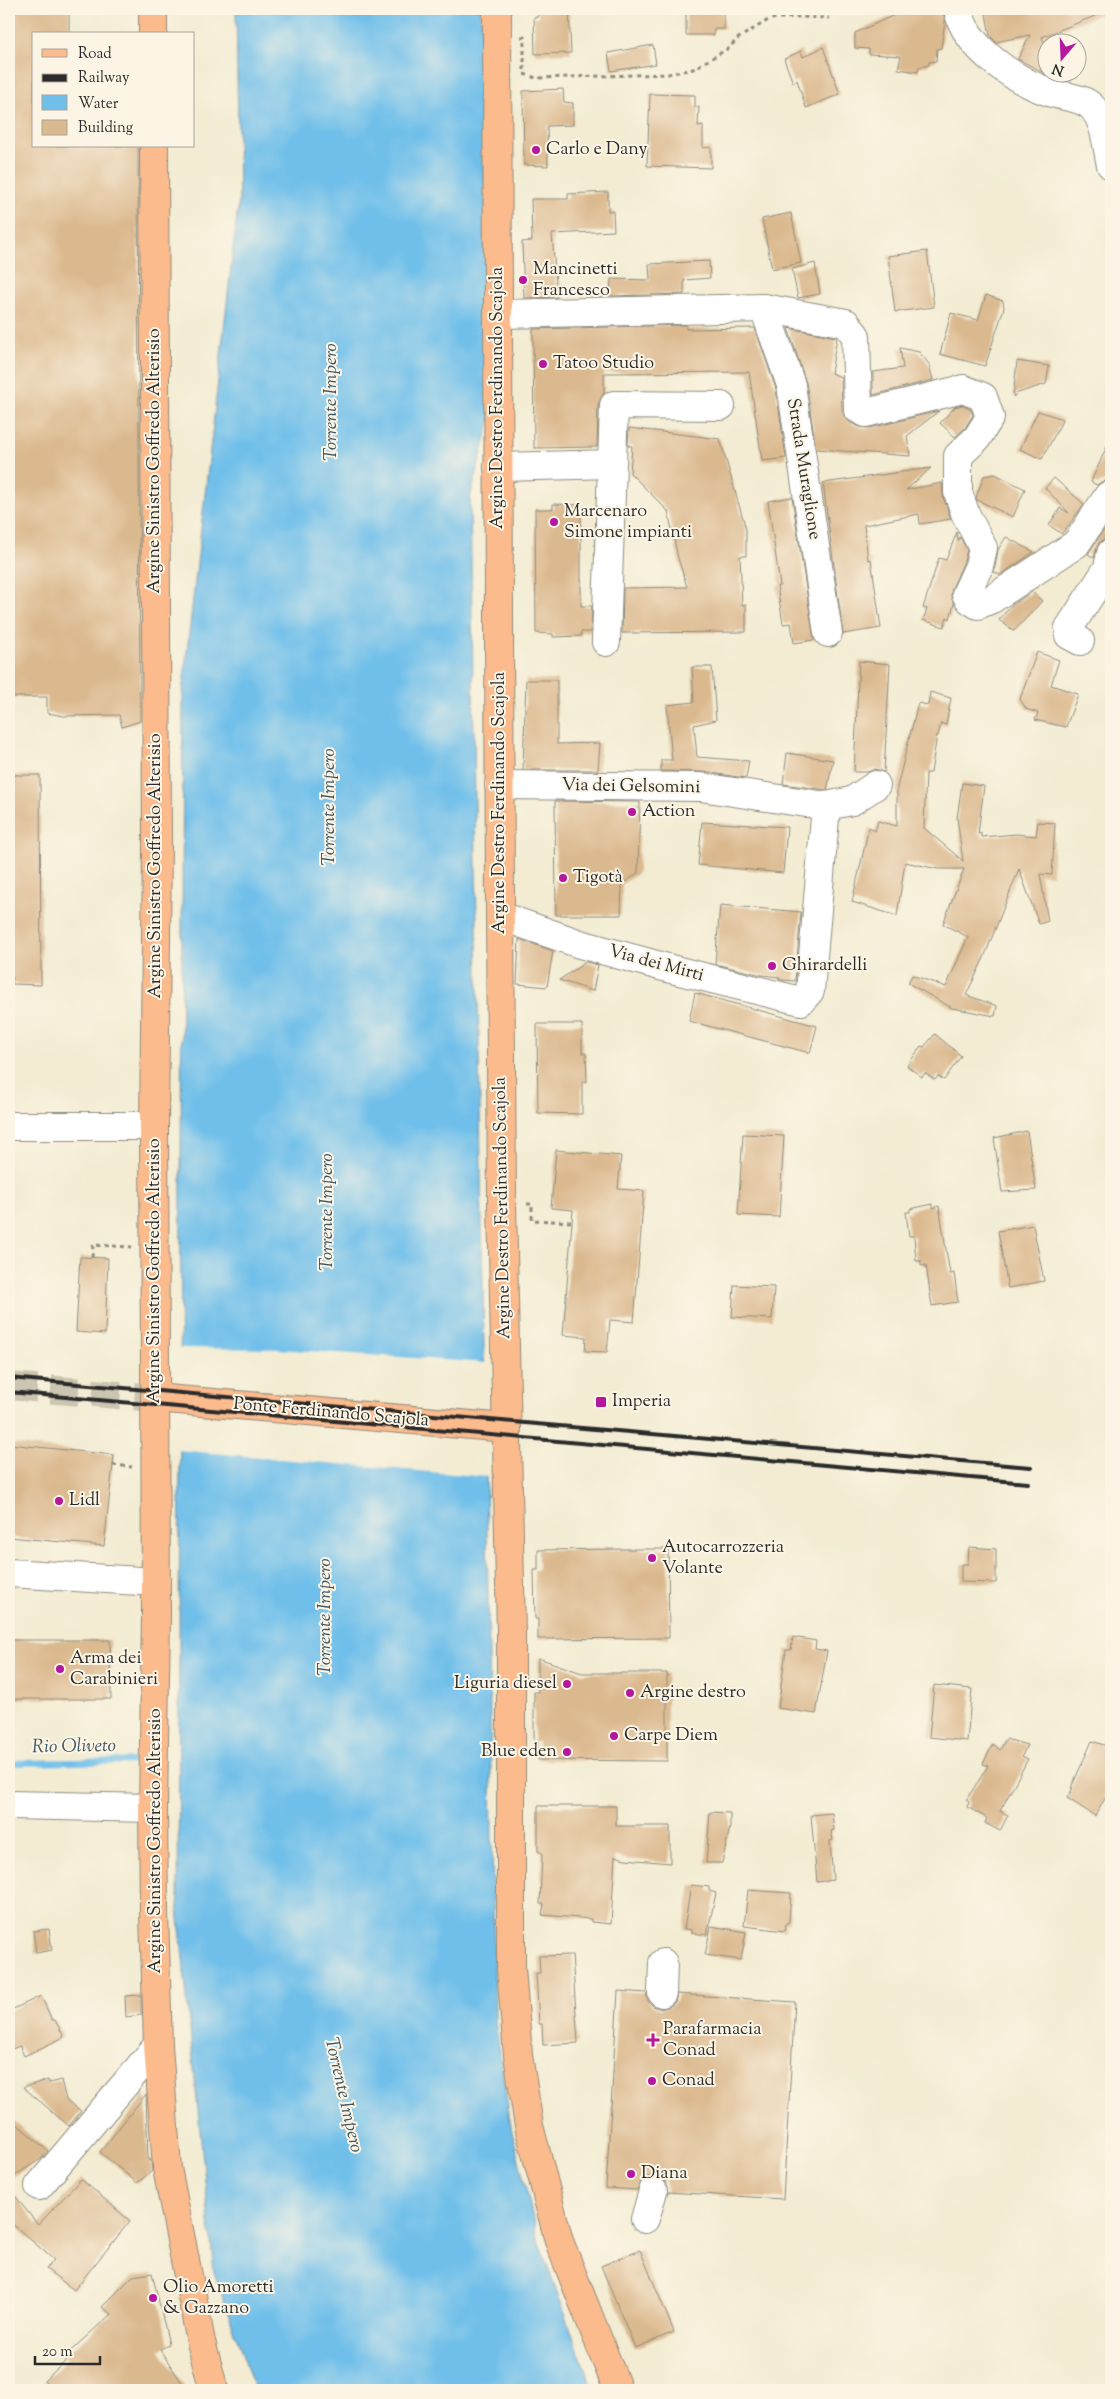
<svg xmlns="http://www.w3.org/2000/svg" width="1120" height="2399" font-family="'Sorts Mill Goudy',serif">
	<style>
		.water { fill: #6fbfea; stroke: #4d758a }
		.pier { fill: #f3ecd3 }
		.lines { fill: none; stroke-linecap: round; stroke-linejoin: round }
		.stream { stroke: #6fbfea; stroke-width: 6 }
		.building { fill: #dbb98f }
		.major-tunnel { stroke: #cbc5b1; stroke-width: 28; stroke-dasharray: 28 14; stroke-linecap: butt }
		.minor-casing { stroke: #8f8c7f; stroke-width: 30 }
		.major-casing { stroke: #8f8c7f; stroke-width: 30 }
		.path { stroke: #8f8c7f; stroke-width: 3; stroke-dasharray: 4 4; stroke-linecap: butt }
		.minor { stroke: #fff; stroke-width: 28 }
		.major { stroke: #fbbb8d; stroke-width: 28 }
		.rail { stroke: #2b2b2b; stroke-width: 4 }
		.poi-dot { fill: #b5179e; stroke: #fcf5e5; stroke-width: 2 }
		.labels { text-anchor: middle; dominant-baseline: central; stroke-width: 4; stroke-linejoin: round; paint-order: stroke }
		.poi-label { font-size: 18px; fill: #2b2b2b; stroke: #fcf5e5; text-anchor: start }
		.street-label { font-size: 18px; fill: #2b2b2b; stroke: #fcf5e5 }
		.water-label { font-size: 19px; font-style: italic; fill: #3f5764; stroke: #fcf5e5 }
	</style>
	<rect width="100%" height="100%" fill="#fcf5e5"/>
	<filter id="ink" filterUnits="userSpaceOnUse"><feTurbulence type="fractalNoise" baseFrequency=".02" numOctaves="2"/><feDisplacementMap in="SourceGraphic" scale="10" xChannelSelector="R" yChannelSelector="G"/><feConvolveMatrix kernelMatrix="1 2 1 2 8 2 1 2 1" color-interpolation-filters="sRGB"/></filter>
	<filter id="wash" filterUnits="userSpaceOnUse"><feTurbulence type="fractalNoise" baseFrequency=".0096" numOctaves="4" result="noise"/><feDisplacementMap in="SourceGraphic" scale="20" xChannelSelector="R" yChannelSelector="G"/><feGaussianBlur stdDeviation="1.12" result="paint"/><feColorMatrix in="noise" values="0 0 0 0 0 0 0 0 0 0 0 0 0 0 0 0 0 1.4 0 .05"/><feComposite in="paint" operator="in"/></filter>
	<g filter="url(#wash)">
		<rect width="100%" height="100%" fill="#f3ecd3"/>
		<polygon class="water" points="236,9 481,9 491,418 470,498 495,2020 511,2127 539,2243 593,2390 255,2390 214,2272 178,1908 183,686 239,198"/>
		<polygon class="pier" points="178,1348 277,1349 487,1363 489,1477 178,1450"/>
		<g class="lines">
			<polyline class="stream" points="9,1763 139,1761"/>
		</g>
		<g id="blocks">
			<g class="building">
				<polygon points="9,9 69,9 69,34 34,34 34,146 138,146 140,721 122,727 119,715 64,716 47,713 47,697 9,697"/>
				<polygon points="538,9 569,9 571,53 535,54 534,17 538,17"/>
				<polygon points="686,9 724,9 724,29 714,29 714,35 686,35"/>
				<polygon points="907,9 943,9 945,21 941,48 937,49 936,61 929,62 929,65 919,67 918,72 898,69 901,56 869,54 869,49 855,48 855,33"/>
				<polygon points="985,9 1110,9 1110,10 1042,37 1048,52 1048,75 1018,59 1030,35 996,42 993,39 990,35"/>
				<polygon points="653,45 656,64 611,71 608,53"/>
				<polygon points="823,47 840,94 806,108 797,80 793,83 784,59 801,51 803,57"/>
				<polygon points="563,89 564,102 573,103 573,125 547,126 548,166 524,165 523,91"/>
				<polygon points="650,94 695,95 695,107 699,107 698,126 703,125 703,148 711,147 711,168 647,166"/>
				<polygon points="608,192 608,211 613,211 614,231 552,234 557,297 524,298 522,242 532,241 531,199 568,199 568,194"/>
				<polygon points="791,213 801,263 772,269 762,219"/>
				<polygon points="927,251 934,307 895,312 888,256"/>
				<polygon points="709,261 710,278 684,280 684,294 610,296 611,279 650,280 649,264"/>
				<polygon points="815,263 820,294 798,298 792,269"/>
				<polygon points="986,295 1003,301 1004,308 985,366 940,354 951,313 978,320"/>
				<polygon points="686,325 686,329 755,328 776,389 786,458 762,461 749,372 604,373 604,393 598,404 597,447 534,448 533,329"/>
				<polygon points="788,328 837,337 831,373 841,377 842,410 845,418 851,423 860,427 870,428 939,411 907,436 910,456 816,449 806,383"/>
				<polygon points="900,348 919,352 929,364 933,380 873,395 873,372 903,368"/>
				<polygon points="1017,361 1049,366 1046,384 1018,393 1013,397"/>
				<polygon points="962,405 971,410 973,415 965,428 955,437 940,423 955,407"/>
				<polygon points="1038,411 1063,419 1042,459 1020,449"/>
				<polygon points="629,428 720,439 746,529 746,556 740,556 742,605 746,605 746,632 622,633 623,588 687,587 678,558 668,511 630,473 632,446 628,446"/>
				<polygon points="1111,437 1111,480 1101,482 1097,485 1091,482"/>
				<polygon points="931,468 906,490 942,483 943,497 951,519 920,524 919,514 864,525 868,560 871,559 881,628 843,634 823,483"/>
				<polygon points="995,474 1025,489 1013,517 977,500 976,497 984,476"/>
				<polygon points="1054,478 1084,504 1062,534 1049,525 1060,508 1069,513 1045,488"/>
				<polygon points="792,497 814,640 794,643 791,623 783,624 777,586 780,586 768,501"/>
				<polygon points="553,504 581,505 581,606 592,606 591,632 581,632 581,636 553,637 553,634 536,633 535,509 553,509"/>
				<polygon points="1107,525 1111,529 1111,538 1106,538 1099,543 1094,558 1088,554"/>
				<polygon points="957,532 958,541 960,537 967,550 964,561 952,588 951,596 954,604 950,619 947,617 944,627 923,620 927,609 923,608 939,558 946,560"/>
				<polygon points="1006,537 1034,552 1000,575 994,572 998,550"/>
				<polygon points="1032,592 1042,601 1014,631 999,620 1012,605"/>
				<polygon points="1037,652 1059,660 1051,685 1078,694 1066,727 1035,720 1038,713 1026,709 1020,699"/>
				<polygon points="859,661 890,664 884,772 875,769 867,772 854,772"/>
				<polygon points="692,667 712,667 716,720 694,725 697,757 749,761 746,778 703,772 661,771 661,760 672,760 667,705 694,702"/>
				<polygon points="526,680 557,680 557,744 600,743 598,770 523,770"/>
				<polygon points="930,692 951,698 946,725 941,723 938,736 937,735 931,773 926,773 924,828 963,861 957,818 962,783 984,786 978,834 981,833 981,837 1017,834 1036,836 1038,822 1055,823 1052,875 1040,874 1048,921 1039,924 1019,869 983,960 966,995 997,1006 995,1016 952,1008 908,983 912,975 946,987 968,937 943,924 964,869 938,869 905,862 897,916 852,902 869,827 875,831 878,821 897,826 897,787 918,703 928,705"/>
				<polygon points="787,753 833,760 827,790 783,784"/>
				<polygon points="13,775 40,775 41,985 12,984 13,977 9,977 9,782 14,782"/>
				<polygon points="555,801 640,802 638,873 622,884 621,915 556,915"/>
				<polygon points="702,822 787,827 783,873 698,865"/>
				<polygon points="720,905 801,912 795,981 783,980 779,979 779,977 762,975 715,964"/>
				<polygon points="519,939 553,951 547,987 517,984"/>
				<polygon points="586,962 598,965 593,991 559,980"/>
				<polygon points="695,993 817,1026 810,1053 689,1021"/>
				<polygon points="537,1024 582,1024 582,1053 586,1053 587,1082 582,1082 582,1114 538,1113"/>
				<polygon points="935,1034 961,1056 944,1080 938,1076 935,1080 925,1073 922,1077 907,1066 921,1046 924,1047"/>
				<polygon points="1027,1131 1036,1190 1002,1192 994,1138"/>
				<polygon points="743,1134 784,1136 779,1217 738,1215"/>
				<polygon points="556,1150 621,1156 618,1189 644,1191 634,1322 610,1320 607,1352 585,1351 586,1337 563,1335 573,1210 551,1208"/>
				<polygon points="933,1204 933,1208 939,1206 950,1274 954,1273 958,1302 932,1306 926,1265 921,1266 921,1261 916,1261 914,1236 909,1236 906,1212 910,1212 910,1209"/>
				<polygon points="1033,1225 1044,1281 1008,1288 998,1231"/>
				<polygon points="80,1257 108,1258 105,1334 76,1332"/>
				<polygon points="734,1285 774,1287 772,1319 732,1317"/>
				<polygon points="9,1444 114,1455 104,1546 9,1537"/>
				<polygon points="969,1547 996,1549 996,1583 961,1582 961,1564 968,1564"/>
				<polygon points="622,1549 668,1549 669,1638 538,1639 538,1619 535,1619 534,1570 538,1570 538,1550"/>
				<polygon points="793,1637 816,1641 815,1649 827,1651 816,1714 778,1708 786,1650 791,1650"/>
				<polygon points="9,1640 110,1640 111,1699 9,1699"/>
				<polygon points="538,1658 582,1673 667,1673 667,1761 538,1760 538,1741 534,1741 534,1692 538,1692"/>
				<polygon points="934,1685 972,1689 967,1741 929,1737"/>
				<polygon points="1006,1739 1027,1745 1022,1756 1028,1759 1000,1811 1008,1815 1000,1831 985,1823 987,1818 967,1807 969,1802 966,1800 988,1766 983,1764 993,1744 1000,1750"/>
				<polygon points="1092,1741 1107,1746 1105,1754 1111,1756 1111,1788 1095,1816 1067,1798 1073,1788 1071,1788"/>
				<polygon points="538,1806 616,1806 616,1826 670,1826 670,1863 625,1859 615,1856 611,1924 591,1922 591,1919 542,1915 544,1904 540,1904 542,1853 538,1851"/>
				<polygon points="710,1812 730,1813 730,1827 722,1863 706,1863"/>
				<polygon points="832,1813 834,1830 831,1831 833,1840 830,1841 833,1880 817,1882 811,1815"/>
				<polygon points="691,1885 709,1887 709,1891 716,1893 707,1935 691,1933 691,1930 684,1929"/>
				<polygon points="748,1890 791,1893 789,1922 786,1923 785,1931 744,1926"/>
				<polygon points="711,1926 746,1932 741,1960 705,1955"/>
				<polygon points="49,1929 52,1950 36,1953 33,1931"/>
				<polygon points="572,1955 578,2043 543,2045 542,2024 539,2024 536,1973 540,1973 539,1956"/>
				<polygon points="618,1991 646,1993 648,2001 653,2006 661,2009 670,2006 675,2002 677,1994 795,2002 783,2199 668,2192 665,2181 657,2176 650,2176 643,2179 637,2190 606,2188"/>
				<polygon points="141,1995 141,2015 126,2017 125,1996"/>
				<polygon points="41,1996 52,2020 55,2020 64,2037 24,2056 20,2046 9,2050 9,2011"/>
				<polygon points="48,2080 49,2083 61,2080 66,2100 81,2111 69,2126 23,2087"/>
				<polygon points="146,2094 148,2160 151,2160 152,2171 137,2183 100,2152"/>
				<polygon points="9,2117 48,2151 41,2159 9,2179"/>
				<polygon points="81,2179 130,2221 74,2290 46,2269 54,2260 9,2221 9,2188 38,2225"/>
				<polygon points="640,2250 674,2332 635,2348 601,2266"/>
				<polygon points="152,2273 169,2344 160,2350 187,2390 55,2390 44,2381 68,2359 64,2357 111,2314 102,2307 133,2276"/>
			</g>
		</g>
	</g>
	<g filter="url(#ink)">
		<use href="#blocks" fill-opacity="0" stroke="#8f8c7f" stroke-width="1"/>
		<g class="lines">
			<polyline class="major-tunnel" points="9,1386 155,1398"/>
			<g class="minor-casing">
				<g id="minor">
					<path d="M958 9C965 48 1017 82 1052 93 1065 97 1082 97 1092 107 1105 120 1107 148 1111 165"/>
					<polyline points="764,308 791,385 828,633"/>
					<polyline points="498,314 764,308 846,323 856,336 858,409 866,413 963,389 983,397 990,417 977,438 958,456 958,492 965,513 983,548 979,566 966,594 970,600 978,605 992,599 1076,544 1108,496 1111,496"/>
					<polyline points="498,467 612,464"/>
					<polyline points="1080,641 1069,635 1069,628 1108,568 1111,553"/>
					<polyline points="606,642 614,405 721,406"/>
					<polyline points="499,785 701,787 826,806 852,801 876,785"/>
					<polyline points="500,916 580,944 671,969 801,1001 810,991 826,806"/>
					<polyline points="9,1126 154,1126"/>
					<polyline points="9,1573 156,1582"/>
					<polyline points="9,1805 153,1808"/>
					<polyline points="662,1993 663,1963"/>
					<polyline points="39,2186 158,2045"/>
					<polyline points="645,2219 653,2191"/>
				</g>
			</g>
			<g class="major-casing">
				<g id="major">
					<polyline points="153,9 153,34"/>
					<polyline points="497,9 500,916 502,1203 511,1633 511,1968 518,2055 529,2126 559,2241 618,2390"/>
					<polyline points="154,146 157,845 154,1126 156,1615 153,1808 154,1913 158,2045 167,2168 201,2342 214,2390"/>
					<polyline points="155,1398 507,1428"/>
				</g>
			</g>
			<g class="path">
				<polyline points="521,37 524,37 524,74 536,78 668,74 693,69 729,48 737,39 770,19 799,17 829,18"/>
				<polyline points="527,1204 532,1204 532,1220 572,1222"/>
				<polyline points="92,1257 93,1245 132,1247"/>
				<polyline points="113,1465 132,1467"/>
			</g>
			<use href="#minor" class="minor"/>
			<use href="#major" class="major"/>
			<g class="rail">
				<polyline points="9,1378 1031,1467"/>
				<polyline points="9,1392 1028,1483"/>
			</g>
		</g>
	</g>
	<g class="poi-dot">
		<circle cx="536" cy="150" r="5"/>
		<circle cx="523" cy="280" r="5"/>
		<circle cx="543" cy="364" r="5"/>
		<circle cx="554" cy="522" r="5"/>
		<circle cx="632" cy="812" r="5"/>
		<circle cx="563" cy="878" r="5"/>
		<circle cx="772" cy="966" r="5"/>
		<rect x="595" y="1396" width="12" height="12" rx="2.5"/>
		<circle cx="59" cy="1501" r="5"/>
		<circle cx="652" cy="1558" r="5"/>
		<circle cx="60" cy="1669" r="5"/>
		<circle cx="567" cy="1684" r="5"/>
		<circle cx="630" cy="1693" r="5"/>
		<circle cx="614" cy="1736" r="5"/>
		<circle cx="567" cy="1752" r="5"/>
		<path d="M650.5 2032.5h5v5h5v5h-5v5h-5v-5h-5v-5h5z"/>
		<circle cx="652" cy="2081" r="5"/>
		<circle cx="631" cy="2174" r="5"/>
		<circle cx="153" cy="2298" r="5"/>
	</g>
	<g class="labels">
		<g class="poi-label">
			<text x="546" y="150">Carlo e Dany</text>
			<text x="533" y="270">Mancinetti<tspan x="533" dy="21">Francesco</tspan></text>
			<text x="553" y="364">Tatoo Studio</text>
			<text x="564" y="512">Marcenaro<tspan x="564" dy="21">Simone impianti</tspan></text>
			<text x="642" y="812">Action</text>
			<text x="573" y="878">Tigotà</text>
			<text x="782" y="966">Ghirardelli</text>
			<text x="612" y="1402">Imperia</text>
			<text x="69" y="1501">Lidl</text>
			<text x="662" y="1548">Autocarrozzeria<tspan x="662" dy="21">Volante</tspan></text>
			<text x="70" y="1659">Arma dei<tspan x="70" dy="21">Carabinieri</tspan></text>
			<text x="557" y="1684" text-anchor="end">Liguria diesel</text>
			<text x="640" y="1693">Argine destro</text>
			<text x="624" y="1736">Carpe Diem</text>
			<text x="557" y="1752" text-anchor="end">Blue eden</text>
			<text x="663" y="2030">Parafarmacia<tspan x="663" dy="21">Conad</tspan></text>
			<text x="662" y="2081">Conad</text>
			<text x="641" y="2174">Diana</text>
			<text x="163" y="2288">Olio Amoretti<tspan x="163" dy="21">&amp; Gazzano</tspan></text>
		</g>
		<g class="street-label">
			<text transform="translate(498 398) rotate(-90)">Argine Destro Ferdinando Scajola</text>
			<text transform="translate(155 461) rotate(-90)">Argine Sinistro Goffredo Alterisio</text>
			<text transform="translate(803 469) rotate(81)">Strada Muraglione</text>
			<text transform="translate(631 787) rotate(1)">Via dei Gelsomini</text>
			<text transform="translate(500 803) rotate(-90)">Argine Destro Ferdinando Scajola</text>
			<text transform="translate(156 866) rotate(-90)">Argine Sinistro Goffredo Alterisio</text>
			<text transform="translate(656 964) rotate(15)">Via dei Mirti</text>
			<text transform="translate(503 1208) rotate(-91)">Argine Destro Ferdinando Scajola</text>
			<text transform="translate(155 1271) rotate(-90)">Argine Sinistro Goffredo Alterisio</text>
			<text transform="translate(331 1413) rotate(5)">Ponte Ferdinando Scajola</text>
			<text transform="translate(156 1841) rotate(-90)">Argine Sinistro Goffredo Alterisio</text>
		</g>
		<g class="water-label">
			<text transform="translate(331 402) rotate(-90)">Torrente Impero</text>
			<text transform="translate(329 807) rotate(-90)">Torrente Impero</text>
			<text transform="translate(327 1212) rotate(-90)">Torrente Impero</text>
			<text transform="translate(325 1617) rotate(-90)">Torrente Impero</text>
			<text transform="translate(74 1747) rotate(-1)">Rio Oliveto</text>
			<text transform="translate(343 2095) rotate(77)">Torrente Impero</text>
		</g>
	</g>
	<rect width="1120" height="2399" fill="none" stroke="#fcf5e5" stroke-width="30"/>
	<rect x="32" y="32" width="162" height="115" fill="#fcf5e5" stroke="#a8a49b"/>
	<rect x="42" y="49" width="25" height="8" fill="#fbbb8d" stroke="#a8a49b"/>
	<text x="78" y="58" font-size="15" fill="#2b2b2b">Road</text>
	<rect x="42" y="74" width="25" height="8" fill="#2b2b2b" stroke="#a8a49b"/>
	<text x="78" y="82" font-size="15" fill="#2b2b2b">Railway</text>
	<rect x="42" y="95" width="25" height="15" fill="#6fbfea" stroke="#a8a49b"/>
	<text x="78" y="108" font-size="15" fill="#2b2b2b">Water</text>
	<rect x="42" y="120" width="25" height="15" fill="#dbb98f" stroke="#a8a49b"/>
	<text x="78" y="132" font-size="15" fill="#2b2b2b">Building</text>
	<g transform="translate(1062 58) rotate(199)"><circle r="24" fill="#fcf5e5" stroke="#a8a49b"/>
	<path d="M0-4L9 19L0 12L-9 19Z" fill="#b5179e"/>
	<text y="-8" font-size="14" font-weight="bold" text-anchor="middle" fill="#2b2b2b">N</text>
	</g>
	<path d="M35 2356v8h65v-8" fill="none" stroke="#2b2b2b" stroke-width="2.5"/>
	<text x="42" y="2356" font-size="15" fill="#2b2b2b" stroke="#fcf5e5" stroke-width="4" paint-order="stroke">20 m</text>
</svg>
